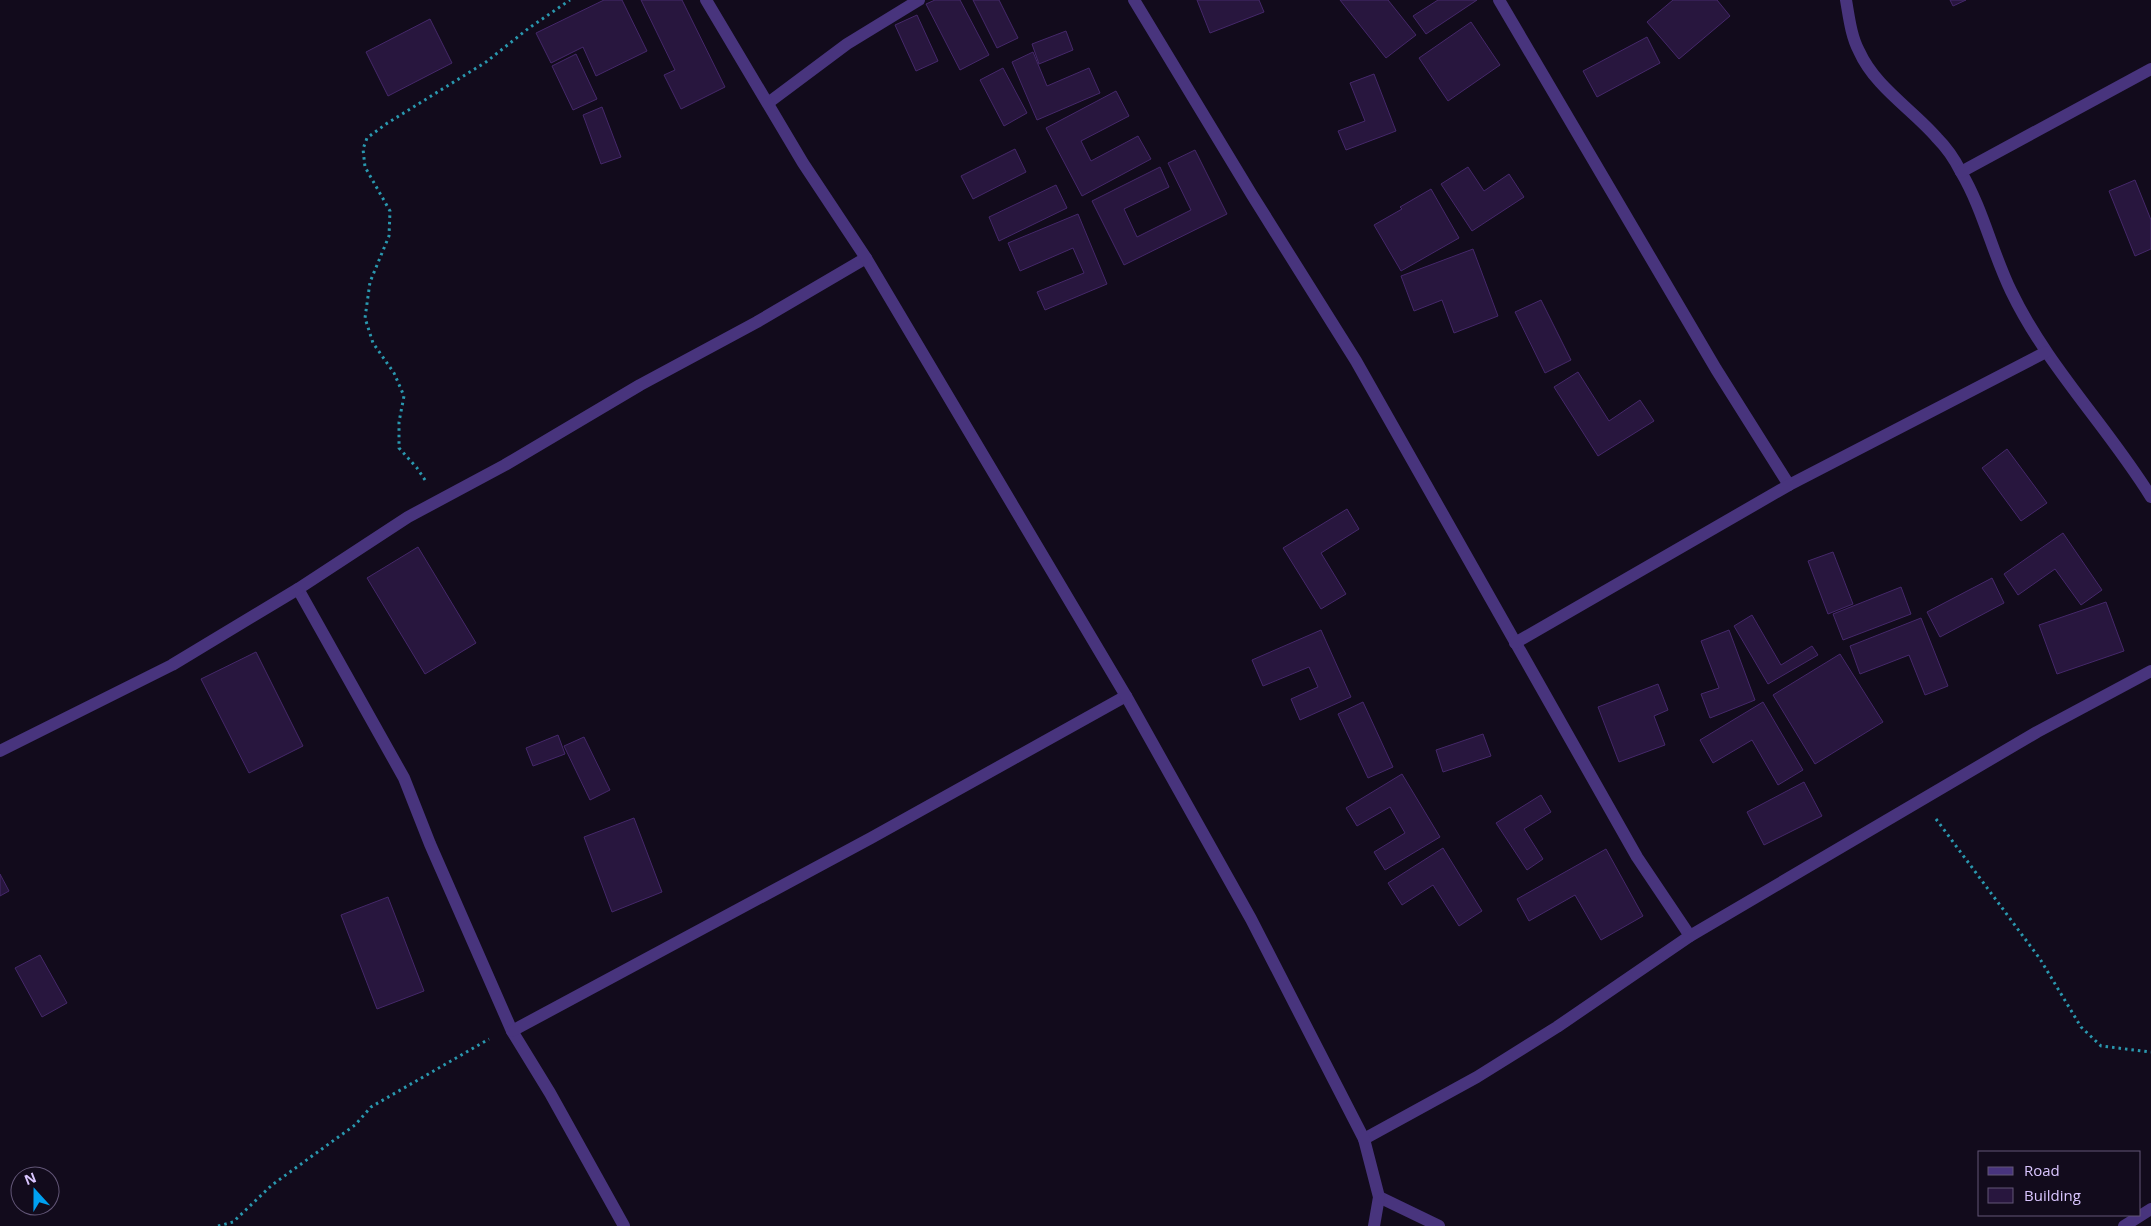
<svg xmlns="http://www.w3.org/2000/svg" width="2151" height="1226" font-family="'Open Sans',sans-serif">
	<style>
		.building { fill: #28163e; stroke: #45286a }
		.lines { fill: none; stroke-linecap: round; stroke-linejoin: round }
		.path { stroke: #2a98af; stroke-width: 3; stroke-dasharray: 2.5 4; stroke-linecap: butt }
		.minor { stroke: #48347d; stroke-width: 12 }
		.tertiary { stroke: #48347d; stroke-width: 12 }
	</style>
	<rect width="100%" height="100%" fill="#120b1c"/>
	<g class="building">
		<polygon points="604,0 622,0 647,51 596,76 583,47 551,63 536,33"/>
		<polygon points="641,0 682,0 725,87 681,109 664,75 675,70"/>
		<polygon points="935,0 960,0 989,55 960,70 926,4"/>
		<polygon points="973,0 999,0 1018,38 997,48"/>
		<polygon points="1197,0 1259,0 1264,12 1210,33"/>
		<polygon points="1340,0 1388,0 1416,35 1386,58"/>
		<polygon points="1438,0 1477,0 1426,34 1413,16"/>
		<polygon points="1673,0 1717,0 1730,16 1679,59 1647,22"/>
		<polygon points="1950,0 1966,0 1953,6"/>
		<polygon points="917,15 938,61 916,71 895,25"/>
		<polygon points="430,19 452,63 388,96 366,52"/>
		<polygon points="1471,22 1500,65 1448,101 1419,58"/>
		<polygon points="1066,31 1073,50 1039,64 1032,44"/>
		<polygon points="1647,37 1660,63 1597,97 1583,71"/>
		<polygon points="1033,52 1047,86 1089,68 1100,93 1037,120 1012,62"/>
		<polygon points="576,54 597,99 573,110 552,66"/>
		<polygon points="1003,68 1027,113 1004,126 980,80"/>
		<polygon points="1374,74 1396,131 1346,150 1338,131 1365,121 1350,83"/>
		<polygon points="1116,91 1129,116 1081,141 1091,161 1138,136 1151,159 1082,196 1046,128"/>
		<polygon points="602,107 621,157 601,164 583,115"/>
		<polygon points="1015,149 1026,172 973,199 961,176"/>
		<polygon points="1195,150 1227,214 1124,265 1092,201 1160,167 1169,187 1124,209 1137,237 1191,210 1168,163"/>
		<polygon points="1468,167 1484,191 1509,174 1524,197 1472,231 1441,184"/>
		<polygon points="2135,180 2151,220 2151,249 2135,256 2109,191"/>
		<polygon points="1056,185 1067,208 999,241 989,217"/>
		<polygon points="1431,189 1459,238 1401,271 1374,225 1402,209 1400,207"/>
		<polygon points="1078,214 1107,284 1045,310 1037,292 1084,273 1073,248 1020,271 1008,243"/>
		<polygon points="1473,249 1498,316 1454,333 1442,300 1414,311 1401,276"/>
		<polygon points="1541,300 1571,360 1545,373 1515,312"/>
		<polygon points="1578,372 1609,421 1640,400 1654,421 1598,456 1554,387"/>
		<polygon points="2007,449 2047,503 2021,521 1982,468"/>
		<polygon points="1347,509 1359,529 1321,553 1346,594 1321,609 1283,548"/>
		<polygon points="2063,533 2102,590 2081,605 2055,569 2018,595 2004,574"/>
		<polygon points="418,547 476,643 425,674 367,578"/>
		<polygon points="1833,552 1853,604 1828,614 1808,561"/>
		<polygon points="1992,578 2004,603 1940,637 1927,612"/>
		<polygon points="1901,587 1911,614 1843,640 1833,614"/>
		<polygon points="2106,602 2124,651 2057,674 2039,625"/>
		<polygon points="1752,615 1781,665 1812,646 1818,655 1768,684 1734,626"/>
		<polygon points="1921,618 1948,686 1925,695 1909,655 1860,674 1850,646"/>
		<polygon points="1321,630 1351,697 1300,720 1291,699 1318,687 1309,667 1263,686 1252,660"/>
		<polygon points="1729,630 1755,700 1710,718 1701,694 1719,688 1701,641"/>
		<polygon points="256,652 303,746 249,773 201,679"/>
		<polygon points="1840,654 1883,722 1815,764 1773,695"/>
		<polygon points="1658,684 1668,710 1654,716 1665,745 1619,762 1598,707"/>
		<polygon points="1363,702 1393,767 1368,778 1338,714"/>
		<polygon points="1763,702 1803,770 1778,785 1752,740 1713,763 1700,740"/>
		<polygon points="1483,734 1491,756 1443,772 1436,750"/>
		<polygon points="558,735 565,754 533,766 526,748"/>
		<polygon points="584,737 610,790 590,800 564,746"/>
		<polygon points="1402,774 1440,837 1385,870 1374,852 1405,833 1390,807 1357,826 1346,808"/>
		<polygon points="1804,782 1822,816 1764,845 1747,812"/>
		<polygon points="1541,795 1551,812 1524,829 1543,859 1527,870 1496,823"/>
		<polygon points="634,818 662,892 612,912 584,837"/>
		<polygon points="1443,848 1482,911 1459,926 1433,885 1402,905 1388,883"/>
		<polygon points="1606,849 1643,916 1601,940 1575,895 1529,921 1517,899"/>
		<polygon points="0,874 9,891 0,896"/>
		<polygon points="388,897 424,991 377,1009 341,915"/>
		<polygon points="40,955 67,1003 42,1017 15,968"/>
	</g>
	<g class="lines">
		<g class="path">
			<polyline points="425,480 417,468 399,448 399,422 404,396 394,373 373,343 365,318 370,282 389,236 390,211 365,167 363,149 367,138 386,124 486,62 529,28 570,0"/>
			<polyline points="1936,819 2040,959 2081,1027 2101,1046 2151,1052"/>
			<polyline points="218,1226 233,1222 272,1185 355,1125 371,1107 489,1039"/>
		</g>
		<g class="minor">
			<polyline points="1134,0 1252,195 1356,361 1637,857 1690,936"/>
			<polyline points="1499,0 1716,369 1789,485"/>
			<path d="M1846 0C1849 17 1851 36 1859 51 1875 87 1912 109 1937 138 1946 147 1955 160 1961 172 1983 209 1992 252 2011 291 2047 366 2107 426 2151 497"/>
			<polyline points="768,103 847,44 919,0"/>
			<polyline points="1961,172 2151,69"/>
			<polyline points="298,589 404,778 430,844 512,1031 550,1093 624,1226"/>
			<polyline points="1515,643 1789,485 2046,352"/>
			<polyline points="0,751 172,665 298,589 408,517 505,465 640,385 757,322 866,258"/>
			<polyline points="512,1031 871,838 1126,696"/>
			<polyline points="1364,1139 1477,1077 1557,1027 1690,936 2037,732 2151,671"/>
			<polyline points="1379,1197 1439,1226"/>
			<polyline points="2124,1226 2151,1209"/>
		</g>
		<polyline class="tertiary" points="706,0 803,163 866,258 1126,696 1251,919 1364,1139 1379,1197 1374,1226"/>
	</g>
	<rect x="1978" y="1151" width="162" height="65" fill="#120b1c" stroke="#625677"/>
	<rect x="1988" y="1167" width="25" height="8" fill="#48347d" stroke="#625677"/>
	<text x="2024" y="1176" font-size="15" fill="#dac6ff">Road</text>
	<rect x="1988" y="1188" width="25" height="15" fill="#28163e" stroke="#625677"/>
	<text x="2024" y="1201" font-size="15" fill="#dac6ff">Building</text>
	<g transform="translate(35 1191) rotate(339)"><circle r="24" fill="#120b1c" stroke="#625677"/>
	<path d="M0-4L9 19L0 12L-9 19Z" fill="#00a1f1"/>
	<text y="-8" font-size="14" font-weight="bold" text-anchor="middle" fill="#dac6ff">N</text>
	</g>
</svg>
